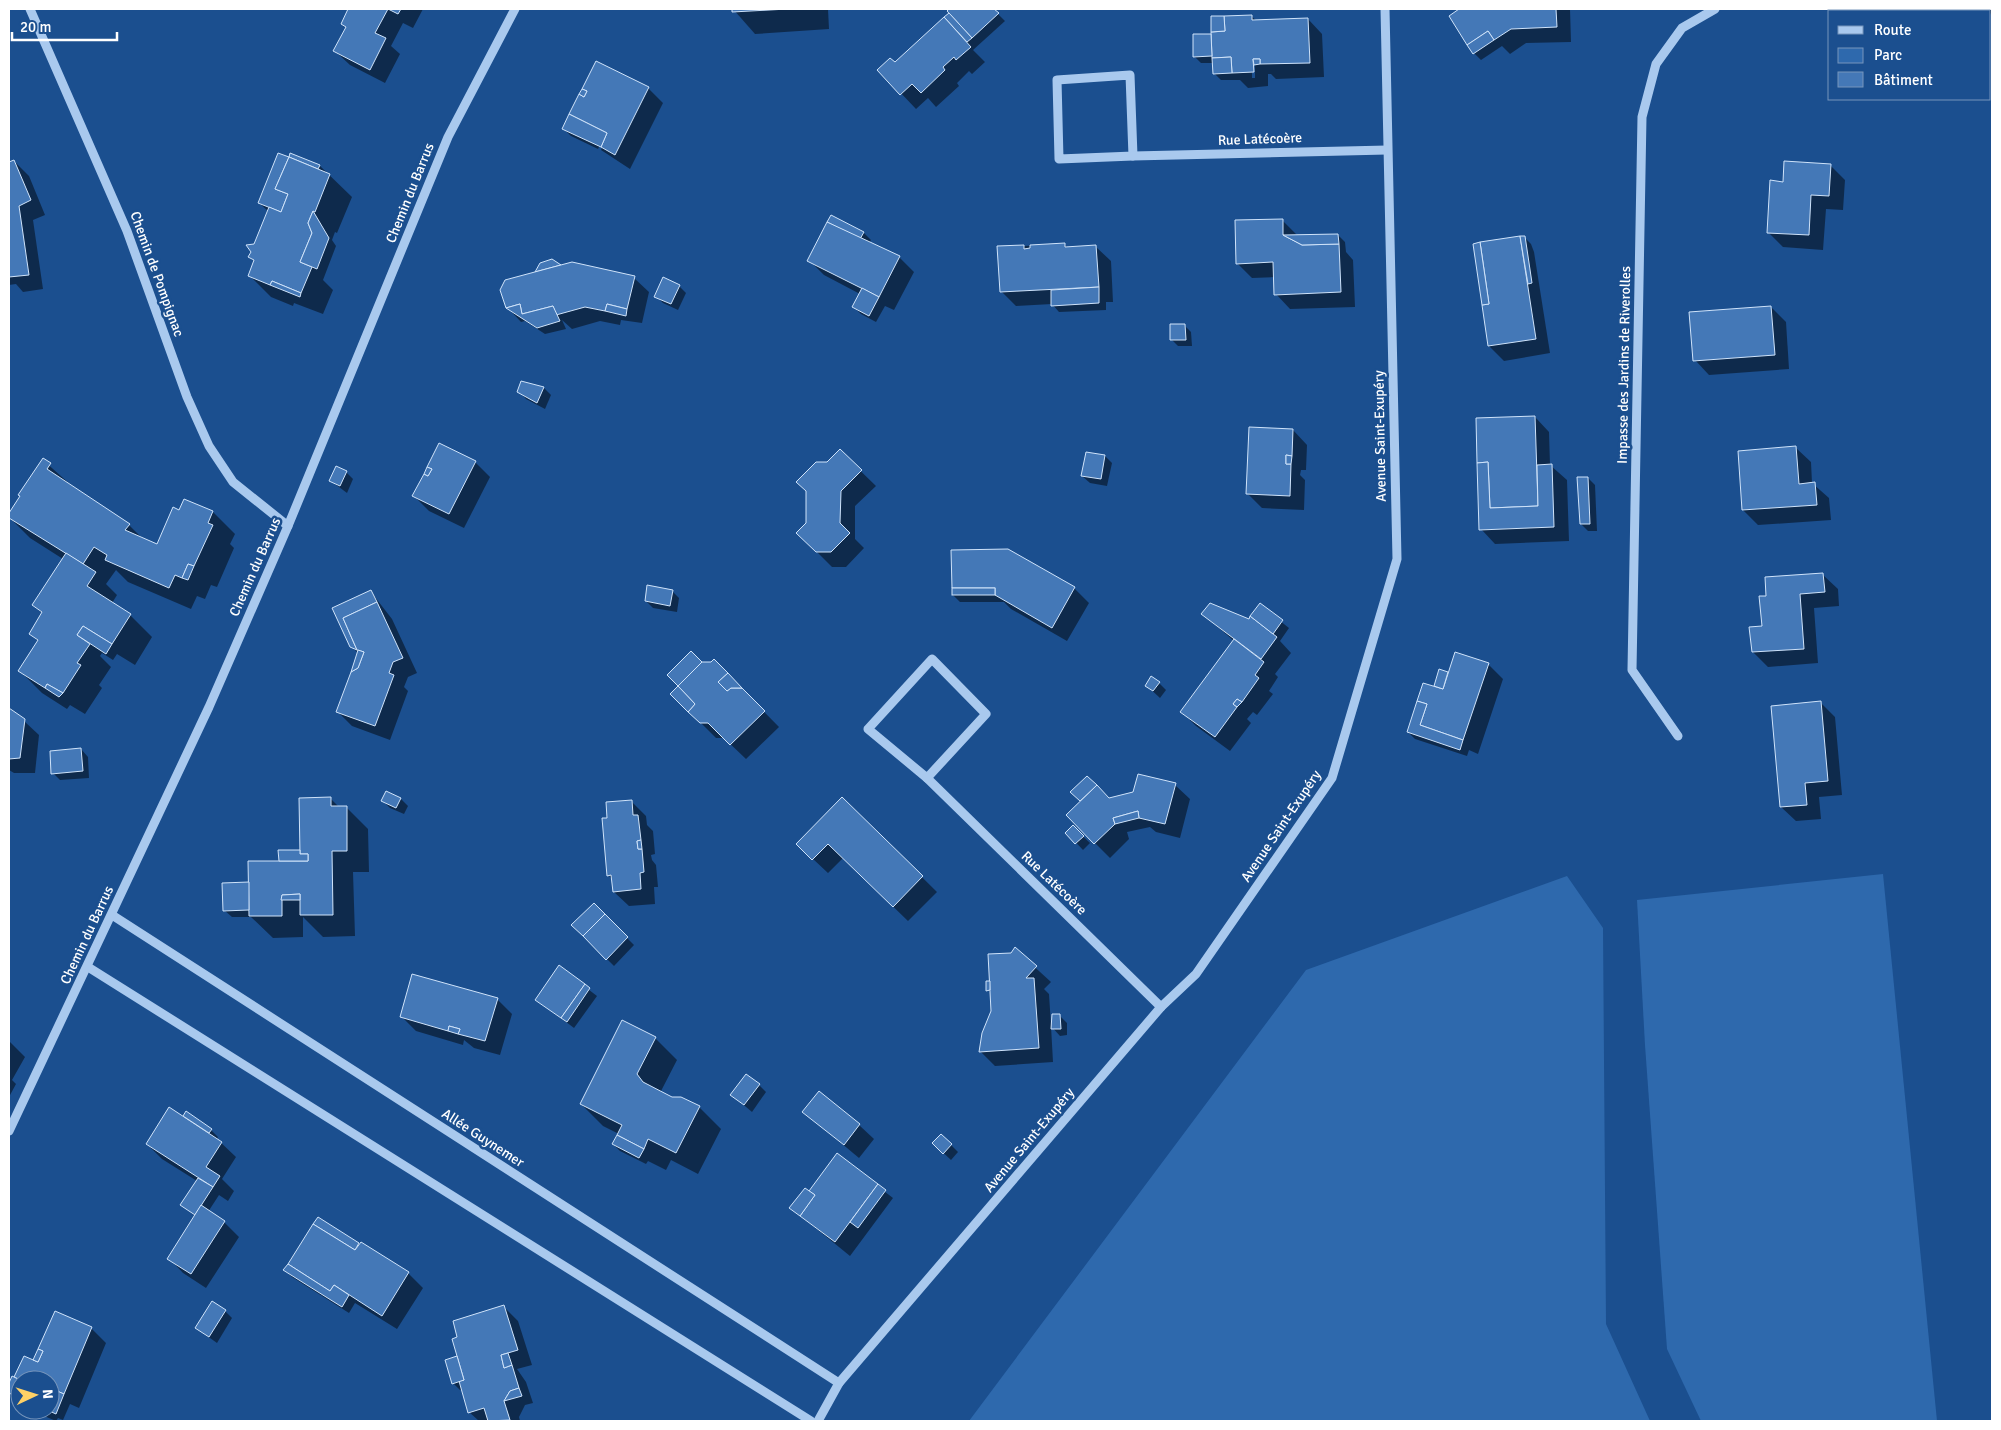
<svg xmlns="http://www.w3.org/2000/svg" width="2001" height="1430" font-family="Signika,sans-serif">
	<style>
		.green { fill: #2e69ad }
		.shadow { fill: #0007; fill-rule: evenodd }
		.building { fill: #4478b7; stroke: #cfe3fa }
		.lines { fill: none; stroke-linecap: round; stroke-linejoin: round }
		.minor { stroke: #a9c9ee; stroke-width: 9 }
		.labels { text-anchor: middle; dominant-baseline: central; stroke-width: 5; stroke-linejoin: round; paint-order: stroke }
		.street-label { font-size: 14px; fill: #fff; stroke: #1b4f8f }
	</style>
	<rect width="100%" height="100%" fill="#1b4f8f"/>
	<g class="green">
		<polygon points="1883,874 1937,1421 1701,1421 1667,1349 1645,1045 1637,900"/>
		<polygon points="1567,876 1603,928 1606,1324 1650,1421 969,1421 1306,970"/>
	</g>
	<g class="shadow">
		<polygon points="350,9 360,11 361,9 423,9 413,28 403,23 391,46 400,54 385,83 350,65 335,51 347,28 342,24"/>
		<polygon points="733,9 828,9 829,29 755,34"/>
		<polygon points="951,9 993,9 1005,21 973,50 985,62 972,74 969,71 957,83 959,86 936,107 928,98 916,109 879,70 895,64 948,23 951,13 949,11"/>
		<polygon points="1462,9 1570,9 1571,42 1526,43 1510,54 1502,46 1481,60 1474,53 1450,16"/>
		<polygon points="1934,9 1992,9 1992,10 1990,15 1990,11 1933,11"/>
		<path d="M1251 16 1257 21 1308 19 1322 34 1324 77 1276 79 1271 74H1268V86L1248 88 1240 80H1221L1214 73V63H1201L1194 56V36L1213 35ZM1252 54 1255 60V78H1252Z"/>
		<polygon points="648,88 663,103 630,169 601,150 606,139 603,139 598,149 571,136 564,129"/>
		<polygon points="291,154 320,166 352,197 337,233 335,232 332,240 336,246 323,280 333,290 323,314 294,303 293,306 271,297 249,275 255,262 250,257 268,211 259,203"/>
		<polygon points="14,161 29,176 45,215 33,220 43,289 23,292 16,284 9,285 9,163"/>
		<polygon points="1830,165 1845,180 1843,210 1826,209 1823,250 1783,247 1768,232 1784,183"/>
		<polygon points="831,217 864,233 871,240 869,243 899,257 914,272 894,310 885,306 876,322 861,314 854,307 860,294 824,275 809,260"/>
		<polygon points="1282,220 1297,235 1338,235 1345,242 1346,252 1353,260 1355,307 1290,309 1276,294 1275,277 1252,278 1237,263"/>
		<polygon points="1520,237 1524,237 1531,244 1534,252 1550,353 1504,361 1489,346"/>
		<polygon points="1064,244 1068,248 1096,247 1111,261 1113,302 1106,302 1106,310 1059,312 1052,304 1016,306 1001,291 1024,246"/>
		<polygon points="561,267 634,278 649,292 642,323 621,320 620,325 600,321 572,329 562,320 566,329 545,334 525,321 521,322 507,307"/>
		<polygon points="679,286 686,293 678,310 663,303 656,296"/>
		<polygon points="1771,307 1786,322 1789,369 1709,375 1695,360"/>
		<polygon points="1184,325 1191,332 1192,346 1178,346 1171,339"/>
		<polygon points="521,382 544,388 551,395 545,409 526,399 519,391"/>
		<polygon points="1535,417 1549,432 1550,465 1567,480 1569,541 1495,544 1481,529"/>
		<polygon points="1293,430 1307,445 1306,470 1301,470 1300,475 1305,480 1304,510 1262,508 1247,493"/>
		<polygon points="1796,448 1811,462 1812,483 1829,498 1831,520 1758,525 1743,510"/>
		<polygon points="840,451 876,486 855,506 855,539 864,548 846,567 832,567 813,548 807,524 827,463"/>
		<polygon points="1105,456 1112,463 1107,486 1090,483 1082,476"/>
		<polygon points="43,460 72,486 129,525 143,539 157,545 185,501 213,512 235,534 230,544 234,548 217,587 211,585 205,599 197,596 191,609 128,582 116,570 106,584 117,595 112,603 130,615 152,637 135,665 117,654 113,660 102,653 100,656 111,667 99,685 102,688 85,714 70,705 67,709 42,693 20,671 39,642 30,633 43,614 34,605 63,559 30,538 9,517"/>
		<polygon points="475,462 490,477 464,528 429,511 414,496"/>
		<polygon points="346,472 353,479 347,493 331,481"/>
		<polygon points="1588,478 1595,485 1597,531 1588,531 1581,524"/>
		<polygon points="1823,575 1838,589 1839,606 1814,608 1818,663 1768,667 1753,652 1763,628 1768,597"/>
		<polygon points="1074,588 1089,603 1067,641 1011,609 1004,602 960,602 953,595"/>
		<polygon points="672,591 679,598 677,612 653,608 646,601"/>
		<polygon points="371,592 392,619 417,673 408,677 404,687 408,691 390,740 352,726 337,711 359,654 351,646"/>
		<polygon points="1260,605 1289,628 1280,641 1291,653 1275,674 1278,677 1269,691 1273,694 1257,715 1253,712 1247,719 1251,723 1230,751 1196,726 1181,711 1234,641 1203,614 1249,620"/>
		<polygon points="714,661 779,727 746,759 724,738 716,738 672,694 702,663 711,663"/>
		<polygon points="1488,664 1503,679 1478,754 1469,750 1467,756 1415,739 1408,732 1435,688 1440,670 1449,674"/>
		<polygon points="1159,683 1166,690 1160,698 1146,685"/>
		<polygon points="1820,702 1835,717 1842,795 1819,797 1821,819 1796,821 1781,807"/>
		<polygon points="9,707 39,735 35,773 14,773 9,770"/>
		<polygon points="81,749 88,757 89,778 60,780 53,773"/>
		<polygon points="1087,777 1110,799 1175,785 1190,799 1180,838 1156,832 1150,827 1127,832 1129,839 1110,858 1067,815 1082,801 1072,792"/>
		<polygon points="387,792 401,799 408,806 404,814 390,808 383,801"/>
		<polygon points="330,798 339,807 346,807 368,829 369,872 353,872 355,936 323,937 303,917 303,937 273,938 251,917 232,917 224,910 248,883 301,851"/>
		<polygon points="842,798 937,892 908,921 843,858 828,873 797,844"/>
		<polygon points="631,801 646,816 647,825 653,831 655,854 651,855 652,860 656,865 658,887 654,887 655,904 629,906 614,892 613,880 608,875 608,819"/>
		<polygon points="1073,827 1090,843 1083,850 1067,833"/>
		<polygon points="594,905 634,945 614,966 573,925"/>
		<polygon points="1015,949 1051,982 1044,989 1049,994 1051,1025 1060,1016 1067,1023 1067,1035 1060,1036 1051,1026 1053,1062 995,1066 980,1051 993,1011 992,994 988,990 991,982"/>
		<polygon points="559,967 597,996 574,1028 537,1000"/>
		<polygon points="497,999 512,1014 500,1055 474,1048 464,1040 463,1045 416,1031 401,1016"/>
		<polygon points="655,1038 677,1060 660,1093 699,1107 721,1129 698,1174 671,1160 666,1170 648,1161 646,1164 620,1151 613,1144 619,1134 603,1126 581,1104"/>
		<polygon points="9,1041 25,1057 12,1080 16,1084 9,1097"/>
		<polygon points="759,1085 766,1092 752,1112 732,1095"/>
		<polygon points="804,1112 859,1125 874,1139 859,1158"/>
		<polygon points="186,1113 211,1130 218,1137 217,1139 236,1157 222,1179 234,1191 228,1201 219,1195 208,1212 224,1222 239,1237 206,1288 183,1273 169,1258 195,1216 182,1205 197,1181 162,1159 147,1144"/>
		<polygon points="941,1135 958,1152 951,1160 933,1143"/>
		<polygon points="837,1155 893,1198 850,1256 791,1208 809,1192"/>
		<polygon points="318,1218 408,1273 423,1288 397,1329 355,1303 349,1313 292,1277 285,1270"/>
		<polygon points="504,1307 518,1321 532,1365 517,1369 526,1382 533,1403 525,1405 519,1417 520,1421 479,1421 469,1412 462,1389 460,1390 453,1383 458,1357 459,1338"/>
		<polygon points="225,1311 232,1318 217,1343 196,1328"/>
		<polygon points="91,1328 106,1343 79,1408 70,1404 63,1420 58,1418 56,1421 30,1410 50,1410 50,1380 20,1380 20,1401 9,1393 12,1378 15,1378 24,1357 34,1362"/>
	</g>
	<g class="building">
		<polygon points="348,9 401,9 398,14 388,9 375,33 386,38 370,70 333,51 346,27 341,24"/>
		<polygon points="732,9 788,9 732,12"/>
		<polygon points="949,9 994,9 999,13 972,38 947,11"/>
		<polygon points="1459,9 1556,9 1557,27 1511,29 1494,40 1488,31 1467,45 1449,16"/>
		<polygon points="1932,9 1971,9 1970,11 1931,11"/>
		<polygon points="949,13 972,38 967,42 944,17"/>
		<polygon points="1252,15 1252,20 1308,18 1310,63 1260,64 1260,59 1253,59 1254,72 1232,73 1231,57 1212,58 1211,32 1225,31 1224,16"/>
		<polygon points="1211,16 1224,16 1225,31 1211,32"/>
		<polygon points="944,17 971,47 956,60 954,57 943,67 945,70 921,93 912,84 900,95 877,70 890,58 895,62"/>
		<polygon points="1488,31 1494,40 1473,54 1467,45"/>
		<polygon points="1193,34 1211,34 1212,56 1193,57"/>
		<polygon points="1231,57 1232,73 1213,74 1212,58"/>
		<polygon points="1253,59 1260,59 1260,64 1254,65"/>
		<polygon points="596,61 649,87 615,155 601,147 607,133 569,114 579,94 584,97 587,91 582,89"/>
		<polygon points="582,89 587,91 584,97 579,94"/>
		<polygon points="569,114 607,133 601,147 562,129"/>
		<polygon points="278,153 289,157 275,189 288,194 281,212 258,203"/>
		<polygon points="290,153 320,165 318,169 289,157"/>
		<polygon points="289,157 330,174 315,212 313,211 308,223 312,233 300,262 312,267 301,293 272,281 270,285 248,276 254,260 248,257 251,252 246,245 254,244 269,207 281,212 288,194 275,189"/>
		<polygon points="14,160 31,200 19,206 29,275 9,277 9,162"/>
		<polygon points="1784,161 1831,164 1829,196 1811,195 1809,235 1767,233 1770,180 1783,182"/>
		<polygon points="313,211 329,238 317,269 300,262 312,233 308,223"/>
		<polygon points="831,215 864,232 860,239 827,222"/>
		<polygon points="1283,219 1283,235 1302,245 1339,244 1341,292 1274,295 1273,262 1236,264 1235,220"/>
		<polygon points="827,222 900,256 879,297 807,261"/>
		<polygon points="1338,234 1339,244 1302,245 1283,235"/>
		<polygon points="1520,236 1536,339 1488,346 1482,305 1489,304 1480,242"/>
		<polygon points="1520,236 1525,236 1532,283 1528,284"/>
		<polygon points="1480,242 1489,304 1482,305 1473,244"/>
		<polygon points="1065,243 1065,247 1096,245 1099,287 1000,292 997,246 1024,245 1024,249 1030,248 1030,245"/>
		<polygon points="552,259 561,265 535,272 540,263"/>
		<polygon points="572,262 635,276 627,309 607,304 605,311 585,307 556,315 553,306 522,314 520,304 506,308 500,290 505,280"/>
		<polygon points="663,277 680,285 671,304 654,297"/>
		<polygon points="272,281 301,293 300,297 270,285"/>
		<polygon points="1099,287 1099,303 1051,306 1051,290"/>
		<polygon points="862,288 879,297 869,316 852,307"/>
		<polygon points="520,304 522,314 553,306 560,321 537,328 506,308"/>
		<polygon points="607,304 627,309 626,316 605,311"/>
		<polygon points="1771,306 1775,355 1693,361 1689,312"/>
		<polygon points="1170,324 1185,324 1186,340 1170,340"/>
		<polygon points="521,381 544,387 537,403 517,392"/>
		<polygon points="1535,416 1538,506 1490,508 1488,462 1477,463 1476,418"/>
		<polygon points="1249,427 1293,429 1292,456 1286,455 1286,464 1291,464 1290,496 1246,494"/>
		<polygon points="439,443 476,461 449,514 412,496 424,474 428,476 432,469 427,467"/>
		<polygon points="1796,446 1799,484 1815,482 1817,505 1742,510 1738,451"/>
		<polygon points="840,449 862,470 841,491 840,523 850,533 831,552 816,552 796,533 806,523 806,491 796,482 816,462 827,462"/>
		<polygon points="1086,452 1105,455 1101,479 1081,476"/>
		<polygon points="1286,455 1292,456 1291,464 1286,464"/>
		<polygon points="43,458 51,463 47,469 130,524 125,530 157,544 173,507 179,510 184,499 213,511 208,523 213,525 194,566 188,564 182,578 175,575 169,588 105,560 107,555 94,547 83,564 9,518 9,513 20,496 18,495"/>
		<polygon points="1488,462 1490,508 1538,506 1537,465 1552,464 1554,527 1479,530 1477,463"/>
		<polygon points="336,466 347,471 340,486 329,481"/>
		<polygon points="427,467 432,469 428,476 424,474"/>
		<polygon points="1577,477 1588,477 1590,524 1580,524"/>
		<polygon points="1008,549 1075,587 1052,628 995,595 995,588 952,588 951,550"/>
		<polygon points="66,553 96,572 87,586 131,614 112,644 83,626 77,635 90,644 77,663 81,665 63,693 47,684 45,688 18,671 38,640 29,634 42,612 32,605"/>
		<polygon points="188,564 194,566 188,580 182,578"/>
		<polygon points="1823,573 1825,592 1800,594 1804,649 1752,652 1749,627 1762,626 1759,596 1766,596 1765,577"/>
		<polygon points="647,585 673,590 670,606 645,601"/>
		<rect x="952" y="588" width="43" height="7"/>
		<polygon points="371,590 377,602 343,618 357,650 350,647 332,608"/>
		<polygon points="377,602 403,658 393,662 389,673 394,675 375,726 336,712 351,672 358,668 364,652 357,650 343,618"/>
		<polygon points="1210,603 1249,619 1250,616 1277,637 1261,659 1201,614"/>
		<polygon points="1260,603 1283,620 1273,634 1250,616"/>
		<polygon points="83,626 112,644 106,654 77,635"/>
		<polygon points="1234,639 1264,662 1255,675 1259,678 1242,702 1237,699 1233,704 1237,707 1215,737 1180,712"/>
		<polygon points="358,650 364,652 358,668 351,672"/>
		<polygon points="691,651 702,662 678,686 667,675"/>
		<polygon points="1455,652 1489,663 1463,740 1420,725 1427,704 1417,701 1423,683 1443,689"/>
		<polygon points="714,659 728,673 718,682 727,691 731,688 742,688 765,711 730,745 708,723 700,723 688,712 695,704 678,686 702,662 711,662"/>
		<polygon points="1439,669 1448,672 1443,689 1434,686"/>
		<polygon points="728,673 742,688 731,688 727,691 718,682"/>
		<polygon points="1151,676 1160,682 1153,691 1145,686"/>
		<polygon points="47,684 63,693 59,697 45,688"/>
		<polygon points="678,686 695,704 688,712 670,694"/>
		<polygon points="1237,699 1242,702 1237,707 1233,704"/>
		<polygon points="1417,701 1427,704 1420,725 1463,740 1460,750 1407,732"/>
		<polygon points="1821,701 1828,781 1805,783 1807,805 1780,807 1771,706"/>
		<polygon points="9,708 25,719 20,758 9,759"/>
		<polygon points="81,748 83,771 51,774 50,751"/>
		<polygon points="1138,774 1176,783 1165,824 1139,818 1138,811 1113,818 1115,824 1094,844 1066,815 1097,785 1109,798 1133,792"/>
		<polygon points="1087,776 1097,785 1080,801 1070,792"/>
		<polygon points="386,791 401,798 396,808 381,801"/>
		<polygon points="331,797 331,806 347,806 347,851 332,851 333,915 300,915 300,894 282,895 282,916 249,916 248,861 308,861 308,854 300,854 299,798"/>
		<polygon points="842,797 923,876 893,907 828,844 812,860 796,844"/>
		<polygon points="632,800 633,815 638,815 641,840 637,841 638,849 642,849 644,872 640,873 641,889 613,892 611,875 607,876 602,818 607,818 606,802"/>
		<polygon points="1138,811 1139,818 1115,824 1113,818"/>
		<polygon points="1073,825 1084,836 1075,844 1065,833"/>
		<polygon points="641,840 642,849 638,849 637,841"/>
		<polygon points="278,850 300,850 300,854 308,854 308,861 279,861"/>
		<polygon points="249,882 249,910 223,911 222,883"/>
		<polygon points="300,894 300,900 281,900 282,895"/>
		<polygon points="594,903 605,914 583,936 571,925"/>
		<polygon points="605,914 628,937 606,960 583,936"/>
		<polygon points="1015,947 1037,966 1026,978 1034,978 1039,1048 979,1052 982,1033 991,1011 988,954 1011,953"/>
		<polygon points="559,965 585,984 561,1018 535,1000"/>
		<polygon points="412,974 498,998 485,1041 458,1034 460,1029 449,1026 448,1031 400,1017"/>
		<polygon points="986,981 990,981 990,990 986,991"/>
		<polygon points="585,984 590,988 567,1022 561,1018"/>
		<polygon points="1052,1014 1060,1014 1061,1029 1051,1029"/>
		<polygon points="622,1020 656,1037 637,1074 643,1082 672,1097 681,1097 700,1106 676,1153 648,1139 644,1149 617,1135 622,1125 580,1104"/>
		<polygon points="449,1026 460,1029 458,1034 448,1031"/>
		<polygon points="746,1074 760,1084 744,1105 730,1095"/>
		<polygon points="819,1091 860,1124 844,1145 802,1112"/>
		<polygon points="169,1107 222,1142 206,1167 220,1176 213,1187 146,1144"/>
		<polygon points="186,1111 212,1129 209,1133 183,1116"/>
		<polygon points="941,1134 952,1144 943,1154 932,1143"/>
		<polygon points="617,1135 644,1149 639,1158 612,1144"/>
		<polygon points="837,1153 878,1184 835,1242 800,1216 815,1195 809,1191"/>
		<polygon points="198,1178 213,1187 195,1215 180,1205"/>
		<polygon points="878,1184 886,1190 858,1228 850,1222"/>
		<polygon points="805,1188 815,1195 800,1216 789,1208"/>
		<polygon points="201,1205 225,1221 191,1274 167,1259"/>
		<polygon points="318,1217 359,1243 355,1250 313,1224"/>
		<polygon points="313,1224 355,1250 361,1242 409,1272 382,1316 334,1285 330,1291 288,1264"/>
		<polygon points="288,1264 330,1291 334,1285 349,1295 342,1307 283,1270"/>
		<polygon points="212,1301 226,1310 209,1337 195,1328"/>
		<polygon points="504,1305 518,1350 501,1355 504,1368 512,1365 519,1388 510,1391 504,1401 510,1420 488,1421 484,1408 468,1413 459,1381 464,1380 452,1339 457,1337 453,1321"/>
		<polygon points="55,1311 92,1327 64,1394 50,1388 50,1380 20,1380 20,1398 11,1394 18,1379 14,1377 24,1356 38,1362 43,1351 38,1349"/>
		<polygon points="38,1349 43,1351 38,1362 33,1360"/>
		<polygon points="508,1353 512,1365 504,1368 501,1355"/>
		<polygon points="457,1356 464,1380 452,1384 445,1360"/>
		<polygon points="12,1376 18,1379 11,1394 9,1393 9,1383"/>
		<polygon points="50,1388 64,1394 56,1414 47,1410 50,1410"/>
		<polygon points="519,1388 522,1396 504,1401 510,1391"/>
	</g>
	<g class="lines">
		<g class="minor">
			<polyline points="30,9 127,231 187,397 209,446 233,482 288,526"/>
			<polygon points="1130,75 1133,156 1059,159 1057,80"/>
			<polyline points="1133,156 1387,150"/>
			<polygon points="932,659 986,714 927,778 868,729"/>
			<polyline points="1678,736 1632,670 1642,117 1656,64 1682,28 1715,9"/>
			<polyline points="927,778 1161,1007"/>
			<polyline points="112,915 839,1383"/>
			<polyline points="88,967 811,1421"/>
			<polyline points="9,1131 209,707 288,526 448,137 515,9"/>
			<polyline points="818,1421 839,1383 1161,1007 1196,974 1332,778 1397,559 1385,9"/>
		</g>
	</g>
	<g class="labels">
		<g class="street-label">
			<text transform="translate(1260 139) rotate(-2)">Rue Latécoère</text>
			<text transform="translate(410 193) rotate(-68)">Chemin du Barrus</text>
			<text transform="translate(157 274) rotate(70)">Chemin de Pompignac</text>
			<text transform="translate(1624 365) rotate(-89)">Impasse des Jardins de Riverolles</text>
			<text transform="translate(1380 436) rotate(-91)">Avenue Saint-Exupéry</text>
			<text transform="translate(255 567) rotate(-66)">Chemin du Barrus</text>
			<text transform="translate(1281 826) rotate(-56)">Avenue Saint-Exupéry</text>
			<text transform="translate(1054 883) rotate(44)">Rue Latécoère</text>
			<text transform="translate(87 935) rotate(-65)">Chemin du Barrus</text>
			<text transform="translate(483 1138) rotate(33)">Allée Guynemer</text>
			<text transform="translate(1029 1140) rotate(-50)">Avenue Saint-Exupéry</text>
		</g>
	</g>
	<rect width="2001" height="1430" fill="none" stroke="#ffffff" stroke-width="20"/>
	<rect x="1828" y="10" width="162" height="90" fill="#1b4f8f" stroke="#7695bc"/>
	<rect x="1838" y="26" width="25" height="8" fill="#a9c9ee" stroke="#7695bc"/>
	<text x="1874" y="35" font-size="15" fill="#ffffff">Route</text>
	<rect x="1838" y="48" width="25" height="15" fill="#2e69ad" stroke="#7695bc"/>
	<text x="1874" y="60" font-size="15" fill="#ffffff">Parc</text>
	<rect x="1838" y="72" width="25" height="15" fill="#4478b7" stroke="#7695bc"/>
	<text x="1874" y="85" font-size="15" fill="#ffffff">Bâtiment</text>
	<g transform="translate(35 1395) rotate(86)"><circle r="24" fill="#1b4f8f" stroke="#7695bc"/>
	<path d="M0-4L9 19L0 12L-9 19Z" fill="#ffd166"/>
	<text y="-8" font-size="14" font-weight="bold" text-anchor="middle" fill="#ffffff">N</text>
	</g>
	<path d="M12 32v8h105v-8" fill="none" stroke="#ffffff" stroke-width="2.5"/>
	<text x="20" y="32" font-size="15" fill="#ffffff" stroke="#1b4f8f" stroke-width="4" paint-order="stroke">20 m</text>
</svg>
